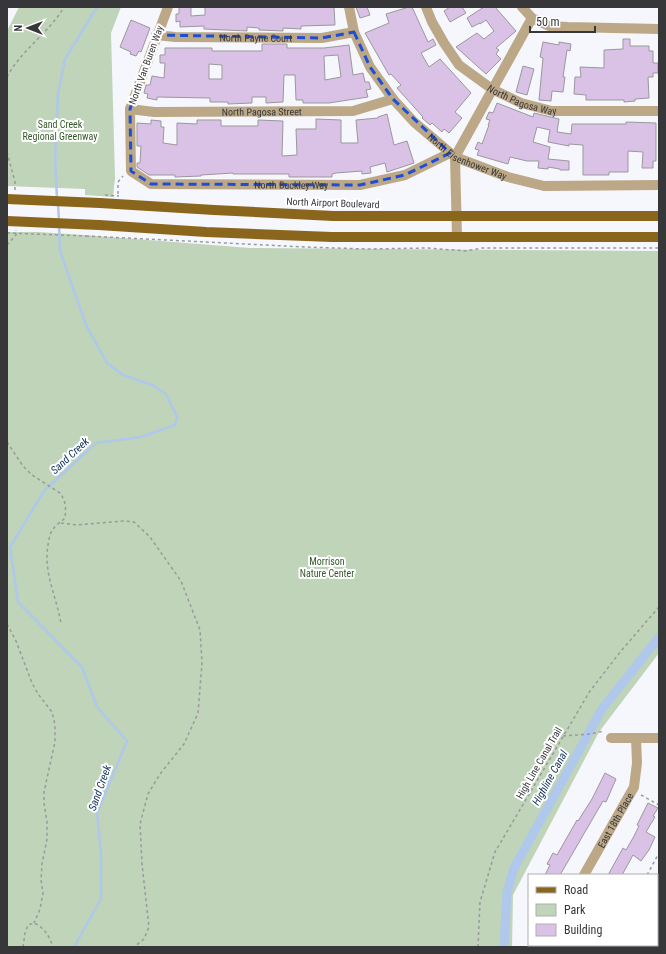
<svg xmlns="http://www.w3.org/2000/svg" width="666" height="954" font-family="'Roboto Condensed',sans-serif">
	<style>
		.green { fill: #bfd4b8 }
		.lines { fill: none; stroke-linecap: round; stroke-linejoin: round }
		.stream { stroke: #afc8eb; stroke-width: 2.5 }
		.canal { stroke: #afc8eb; stroke-width: 9 }
		.building { fill: #dac2e6; stroke: #9b979d; fill-rule: evenodd }
		.path { stroke: #99999e; stroke-width: 1.5; stroke-dasharray: 3 3; stroke-linecap: butt }
		.street { stroke: #bca886; stroke-width: 10 }
		.primary { stroke: #89661c; stroke-width: 10 }
		.path-bridge { stroke: #99999e; stroke-width: 1.5; stroke-dasharray: 3 3; stroke-linecap: butt }
		.primary-bridge { stroke: #89661c; stroke-width: 10 }
		.marked { fill: none; stroke: #1d4ed8; stroke-width: 3; stroke-dasharray: 8 5; stroke-linejoin: round }
		.labels { text-anchor: middle; dominant-baseline: central; stroke-width: 4; stroke-linejoin: round; paint-order: stroke }
		.street-label { font-size: 10px; fill: #37373a; stroke: #fff }
		.park-label { font-size: 10px; fill: #365929; stroke: #fff }
		.water-label { font-size: 11px; font-style: italic; fill: #10315c; stroke: #fff }
	</style>
	<rect width="100%" height="100%" fill="#f6f6fd"/>
	<g class="green">
		<polygon points="19,7 121,7 111,33 115,178 113,197 85,195 85,189 7,186 7,31"/>
		<polygon points="7,232 38,232 84,235 250,248 659,251 659,653 599,732 513,895 512,947 7,947"/>
	</g>
	<g class="lines">
		<g class="stream">
			<polyline points="57,199 55,157 58,94 65,59 97,7"/>
			<polyline points="58,204 59,221"/>
			<polyline points="59,226 60,251 86,325 107,363 123,375 152,385 166,394 177,417 175,425 141,437 96,443 44,491 10,547 18,602 82,667 97,707 127,741 97,813 101,852 101,899 74,947"/>
		</g>
		<polyline class="canal" points="504,947 507,892 514,868 602,709 659,637"/>
	</g>
	<g class="building">
		<polygon points="179,7 191,7 191,16 205,15 205,7 334,7 335,25 301,26 301,29 283,28 283,31 259,30 259,28 247,27 247,31 204,29 204,26 180,27 180,21 176,22 176,14 179,14"/>
		<polygon points="356,7 367,7 370,15 360,18"/>
		<polygon points="409,7 412,7 428,42 433,39 436,45 421,53 429,67 440,59 471,93 455,112 462,118 449,133 444,129 442,132 432,123 430,125 422,118 423,117 397,88 401,85 391,74 389,75 365,33 389,23 386,14"/>
		<polygon points="450,7 462,7 466,13 450,22 444,11"/>
		<polygon points="484,7 495,7 516,31 496,48 499,50 496,54 501,59 486,74 456,47 477,33 484,39 494,31 486,20 480,24 480,23 472,27 467,18"/>
		<polygon points="131,20 150,28 141,52 139,51 136,56 130,54 131,52 120,47"/>
		<polygon points="623,39 630,39 630,46 649,46 649,51 653,51 653,63 658,63 658,73 653,73 653,77 648,77 649,98 635,99 635,101 624,102 624,100 586,100 586,95 574,94 575,77 581,77 580,67 604,68 604,50 623,49"/>
		<polygon points="543,42 559,45 559,42 571,44 570,51 567,50 563,77 565,77 563,92 552,91 551,101 539,100 543,58 540,57"/>
		<path d="M262 44H287V48H324L349 45 353 75 363 73 365 82H369L371 89 366 90 368 97 329 103H303V100H296L295 75H284L283 102 266 103V97H252V103L228 104V102H210V98L157 97V100L147 98 148 94 144 93 146 85H150L152 76 164 78 165 63H160V55H165V48H212V51H262ZM338 55 341 77 325 80 324 56ZM209 64 222 65V79H209Z"/>
		<polygon points="523,66 534,69 527,95 516,92"/>
		<polygon points="497,103 533,117 534,113 559,119 557,132 571,134 572,124 626,124 626,122 656,123 656,161 653,161 653,168 642,168 643,152 628,151 628,172 609,172 609,175 583,175 583,145 569,144 569,146 548,142 550,130 537,127 533,142 550,147 548,159 569,161 569,170 560,170 560,169 548,167 548,169 538,168 539,161 527,161 510,157 508,164 477,155 479,150 475,149 478,142 482,144 489,125 488,125 490,120 486,119 489,112 493,113"/>
		<polygon points="387,114 394,145 407,141 414,163 387,172 385,163 370,167 371,173 362,174 362,171 336,173 332,174 332,177 289,177 289,174 233,174 233,173 201,175 201,176 175,177 175,175 149,175 137,167 137,163 140,163 141,146 137,146 137,123 151,124 151,120 161,121 161,127 164,127 163,143 177,145 177,123 197,124 197,120 221,120 221,126 258,126 258,120 283,121 282,156 297,155 296,129 316,129 316,119 341,120 341,143 358,143 356,120 378,118 378,117"/>
		<polygon points="605,773 616,779 606,802 603,801 560,875 545,875 550,865 547,864 553,853 557,855 577,820 578,821 592,799"/>
		<polygon points="648,803 658,808 653,816 655,817 646,832 655,837 649,850 641,861 633,855 622,875 608,875 623,848 626,850 633,838 639,826 637,825"/>
	</g>
	<g class="lines">
		<g class="path">
			<path d="M7 77C21 50 49 33 64 7"/>
			<polyline points="7,152 15,182 15,191"/>
			<polyline points="118,194 118,182 123,176"/>
			<polyline points="86,236 305,247 366,249 428,248 466,251 482,248 659,248"/>
			<polyline points="7,245 16,235 16,230"/>
			<path d="M7 442 23 466 32 475 60 493C66 501 66 508 65 518 61 522 55 525 52 531 49 535 49 541 48 545 43 573 57 597 61 624"/>
			<polyline points="61,523 77,525 123,521 134,522 150,537 181,581 200,630 202,663 198,713 184,744 160,774 148,794 140,824 142,864 149,927 144,939 134,947"/>
			<polyline points="7,624 16,641 32,683 38,694 52,712 55,725 55,742 44,792 44,803 47,822 47,839 42,864 41,880 43,893 40,909 34,923"/>
			<polyline points="563,736 590,734 604,731"/>
			<polyline points="641,795 659,805"/>
			<polyline points="647,875 659,853"/>
			<polyline points="657,911 659,912"/>
			<path d="M23 947 25 933 28 925 34 923C45 928 49 936 53 947"/>
			<polyline points="478,947 480,902 495,852 590,691 621,651 659,607"/>
		</g>
		<g class="street">
			<path id="s1" d="M168 7 130 109 131 171 151 184 360 185 405 175 450 153"/>
			<path id="s2" d="M349 7 354 32 370 67 393 99 414 122 455 157 508 177 544 186 659 185"/>
			<path id="s3" d="M426 7 432 22 444 43 459 65 492 89 521 103 552 111H659"/>
			<polyline points="522,7 532,18 549,26 568,27 659,29"/>
			<path id="s4" d="M156 35 175 37 322 38 354 32"/>
			<path id="s5" d="M130 109 154 112 353 111 393 99"/>
			<polyline points="457,237 455,157 532,18"/>
			<polyline points="611,738 659,738"/>
			<path id="s6" d="M584 875 634 787 637 763 636 738"/>
			<polyline points="568,947 568,945"/>
		</g>
		<g class="primary">
			<polyline points="100,203 214,210 333,216 659,216"/>
			<polyline points="99,225 206,232 332,237 659,237"/>
		</g>
		<g class="path-bridge">
			<polyline points="105,195 119,196"/>
			<polyline points="7,233 86,236"/>
		</g>
		<g class="primary-bridge">
			<polyline points="7,199 100,203"/>
			<polyline points="7,221 99,225"/>
		</g>
	</g>
	<path class="marked" d="M354 32 370 67 393 99 450 153 405 175 360 185 151 184 131 171 130 109 156 35 322 38Z"/>
	<g class="labels">
		<g class="street-label">
			<text stroke="none"><textPath href="#s4" startOffset="100">North Payne Court</textPath></text>
			<text transform="translate(146 65) rotate(-70)">North Van Buren Way</text>
			<text stroke="none"><textPath href="#s3" startOffset="140">North Pagosa Way</textPath></text>
			<text stroke="none"><textPath href="#s5" startOffset="132">North Pagosa Street</textPath></text>
			<text stroke="none"><textPath href="#s2" startOffset="199">North Eisenhower Way</textPath></text>
			<text stroke="none"><textPath href="#s1" startOffset="335">North Buckley Way</textPath></text>
			<text transform="translate(333 203) rotate(2)">North Airport Boulevard</text>
			<text transform="translate(539 763) rotate(-60)">High Line Canal Trail</text>
			<text stroke="none"><textPath href="#s6" startOffset="63">East 18th Place</textPath></text>
		</g>
		<g class="park-label">
			<text x="60" y="124">Sand Creek<tspan x="60" dy="12">Regional Greenway</tspan></text>
			<text x="327" y="561">Morrison<tspan x="327" dy="12">Nature Center</tspan></text>
		</g>
		<g class="water-label">
			<text transform="translate(70 456) rotate(-43)">Sand Creek</text>
			<text transform="translate(550 778) rotate(-61)">Highline Canal</text>
			<text transform="translate(100 788) rotate(-70)">Sand Creek</text>
		</g>
	</g>
	<rect width="666" height="954" fill="none" stroke="#37373a" stroke-width="16"/>
	<rect x="528" y="874" width="130" height="72" fill="#ffffff" stroke="#afafb0"/>
	<rect x="536" y="887" width="20" height="6" fill="#89661c" stroke="#afafb0"/>
	<text x="564" y="894" font-size="12" fill="#37373a">Road</text>
	<rect x="536" y="904" width="20" height="12" fill="#bfd4b8" stroke="#afafb0"/>
	<text x="564" y="914" font-size="12" fill="#37373a">Park</text>
	<rect x="536" y="924" width="20" height="12" fill="#dac2e6" stroke="#afafb0"/>
	<text x="564" y="934" font-size="12" fill="#37373a">Building</text>
	<g transform="translate(28 28) rotate(270)" stroke="#ffffff" stroke-width="3" paint-order="stroke">
	<path d="M0-3L7 15L0 10L-7 15Z" fill="#37373a"/>
	<text y="-6" font-size="11" font-weight="bold" text-anchor="middle" fill="#37373a">N</text>
	</g>
	<path d="M530 26v6h65v-6" fill="none" stroke="#37373a" stroke-width="2"/>
	<text x="536" y="26" font-size="12" fill="#37373a" stroke="#ffffff" stroke-width="3" paint-order="stroke">50 m</text>
</svg>
